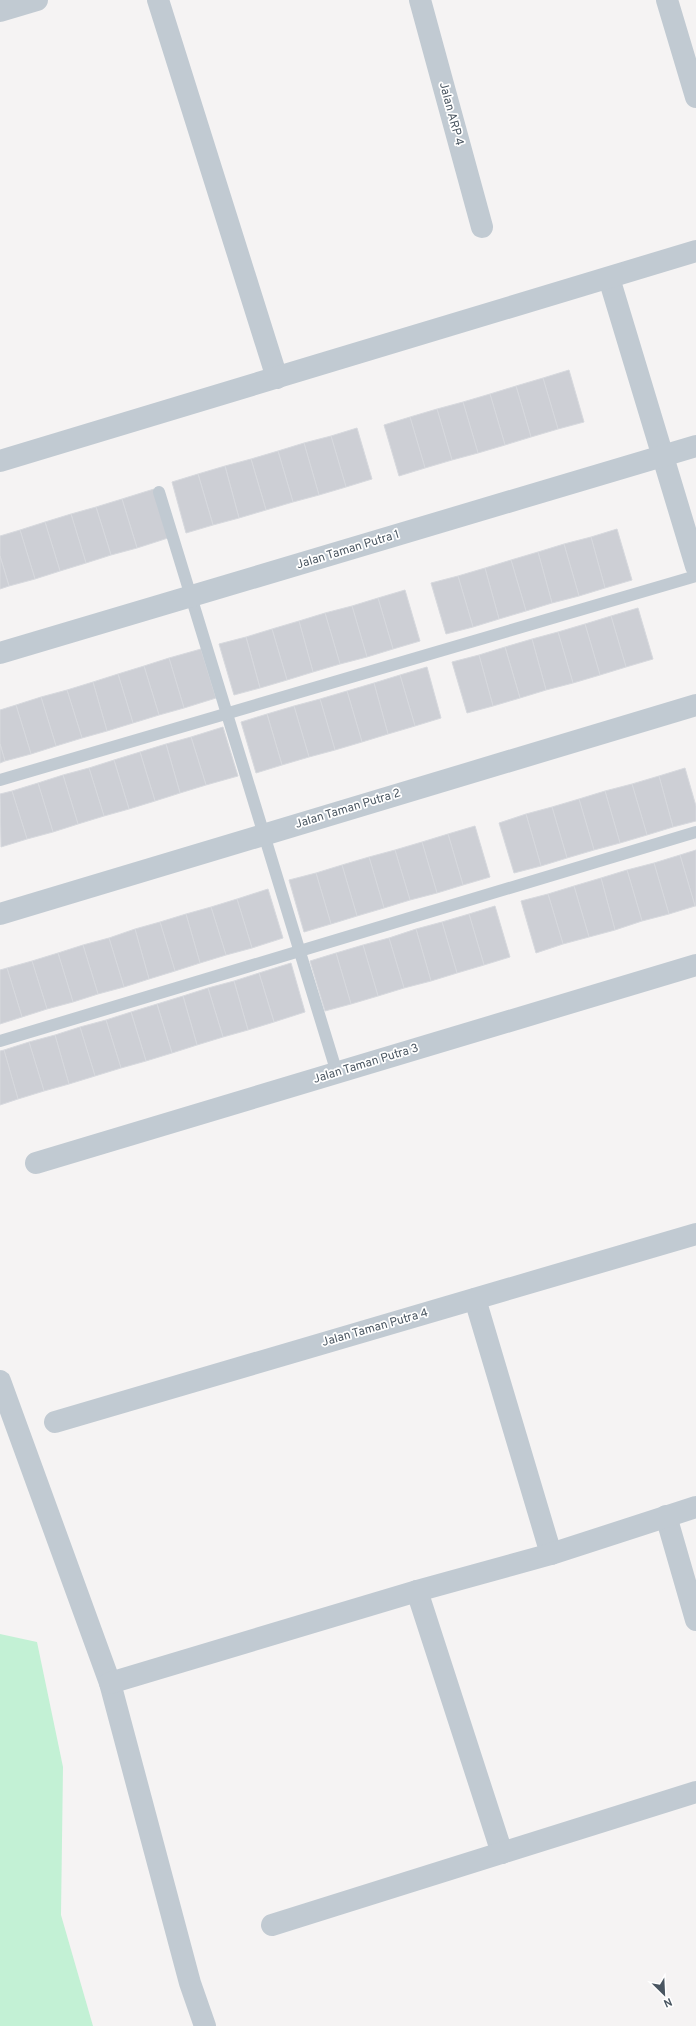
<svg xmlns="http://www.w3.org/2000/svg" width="696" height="2026" font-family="Overpass,sans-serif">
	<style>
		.green { fill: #c3f1d5 }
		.building { fill: #cdcfd5; stroke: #d7d9de }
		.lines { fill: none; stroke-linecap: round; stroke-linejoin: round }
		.lane { stroke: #c1cad2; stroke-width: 12 }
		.street { stroke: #c1cad2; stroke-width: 22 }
		.labels { text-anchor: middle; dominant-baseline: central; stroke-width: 3.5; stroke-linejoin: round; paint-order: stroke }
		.street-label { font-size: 12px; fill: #4a5661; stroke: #fff }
	</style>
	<rect width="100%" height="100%" fill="#f5f3f3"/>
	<polygon class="green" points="0,1634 37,1642 63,1767 61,1915 93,2026 0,2026"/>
	<g class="building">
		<polygon points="569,370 584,422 558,429 543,378"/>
		<polygon points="543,378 558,429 531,437 516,386"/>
		<polygon points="516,386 531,437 505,445 490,394"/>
		<polygon points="490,394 505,445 478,453 463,402"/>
		<polygon points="463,402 478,453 452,460 437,409"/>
		<polygon points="437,409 452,460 425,468 410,417"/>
		<polygon points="410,417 425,468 399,476 384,425"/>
		<polygon points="357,428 372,479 346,487 331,436"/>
		<polygon points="331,436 346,487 319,495 304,443"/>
		<polygon points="304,443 319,495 293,502 278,451"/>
		<polygon points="278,451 293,502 266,510 251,459"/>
		<polygon points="251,459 266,510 239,518 225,466"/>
		<polygon points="225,466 239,518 213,525 198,474"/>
		<polygon points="198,474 213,525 186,533 172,482"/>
		<polygon points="154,489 168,538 137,548 122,499"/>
		<polygon points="122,499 137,548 111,555 96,507"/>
		<polygon points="96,507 111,555 86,563 71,514"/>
		<polygon points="71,514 86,563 60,571 45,522"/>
		<polygon points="45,522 60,571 35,579 20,530"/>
		<polygon points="617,529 632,580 605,588 591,537"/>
		<polygon points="20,530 35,579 9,586 0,556 0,536"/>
		<polygon points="591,537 605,588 579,596 564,544"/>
		<polygon points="564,544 579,596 552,603 538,552"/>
		<polygon points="538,552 552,603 526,611 511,560"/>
		<polygon points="0,556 9,586 0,589"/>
		<polygon points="511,560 526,611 499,619 485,568"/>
		<polygon points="485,568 499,619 473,627 458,576"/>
		<polygon points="458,576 473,627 446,634 431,583"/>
		<polygon points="405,590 420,641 393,649 378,598"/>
		<polygon points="378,598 393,649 367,657 352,606"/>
		<polygon points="352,606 367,657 340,664 325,613"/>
		<polygon points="638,608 653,659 626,667 611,616"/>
		<polygon points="325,613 340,664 313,672 299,621"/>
		<polygon points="611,616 626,667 600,675 585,624"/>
		<polygon points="299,621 313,672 287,680 272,629"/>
		<polygon points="585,624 600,675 573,683 558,632"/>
		<polygon points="272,629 287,680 260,688 246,637"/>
		<polygon points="558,632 573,683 546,690 532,639"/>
		<polygon points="246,637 260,688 234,695 219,644"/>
		<polygon points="532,639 546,690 520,698 505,647"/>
		<polygon points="505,647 520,698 493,706 479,655"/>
		<polygon points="201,649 216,698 184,708 169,658"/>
		<polygon points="479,655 493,706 467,713 452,662"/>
		<polygon points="169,658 184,708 159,715 144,666"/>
		<polygon points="144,666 159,715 133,723 118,674"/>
		<polygon points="427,667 441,718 415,726 400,675"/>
		<polygon points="118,674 133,723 107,731 93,682"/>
		<polygon points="400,675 415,726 388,734 374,683"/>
		<polygon points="93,682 107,731 82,738 67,690"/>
		<polygon points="374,683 388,734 362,742 347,691"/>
		<polygon points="67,690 82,738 56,746 41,697"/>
		<polygon points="347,691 362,742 335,750 320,699"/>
		<polygon points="41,697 56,746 31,754 16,705"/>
		<polygon points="320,699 335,750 309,757 294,706"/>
		<polygon points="16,705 31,754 5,761 0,744 0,710"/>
		<polygon points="294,706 309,757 282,765 267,714"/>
		<polygon points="267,714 282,765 256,773 241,722"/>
		<polygon points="223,727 238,776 206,785 191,737"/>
		<polygon points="191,737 206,785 180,793 166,744"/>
		<polygon points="0,744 5,761 0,763"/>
		<polygon points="166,744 180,793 155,801 140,752"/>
		<polygon points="140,752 155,801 129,809 114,760"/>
		<polygon points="114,760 129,809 104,816 89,768"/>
		<polygon points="89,768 104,816 78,824 63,775"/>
		<polygon points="685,768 696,806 696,821 673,827 659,776"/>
		<polygon points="63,775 78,824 53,832 38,783"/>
		<polygon points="659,776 673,827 647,835 632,784"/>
		<polygon points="38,783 53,832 27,839 12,791"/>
		<polygon points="632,784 647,835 620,843 605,791"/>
		<polygon points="12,791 27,839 1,847 0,794"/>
		<polygon points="605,791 620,843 594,850 579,799"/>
		<polygon points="579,799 594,850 567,858 552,807"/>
		<polygon points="552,807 567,858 541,866 526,814"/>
		<polygon points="526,814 541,866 514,873 499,823"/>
		<polygon points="475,826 490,877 463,885 448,834"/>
		<polygon points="448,834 463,885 437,893 422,842"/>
		<polygon points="422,842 437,893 410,900 395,850"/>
		<polygon points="395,850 410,900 384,908 369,857"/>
		<polygon points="696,850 696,906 695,906 680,855"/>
		<polygon points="680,855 695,906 669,914 654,863"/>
		<polygon points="369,857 384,908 357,916 342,865"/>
		<polygon points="654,863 669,914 642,921 627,870"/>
		<polygon points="342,865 357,916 331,924 316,873"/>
		<polygon points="627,870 642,921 615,930 601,878"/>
		<polygon points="316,873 331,924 304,932 289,880"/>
		<polygon points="601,878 615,930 589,937 574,886"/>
		<polygon points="574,886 589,937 563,944 548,894"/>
		<polygon points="268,889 283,938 252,948 237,899"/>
		<polygon points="548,894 563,944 536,953 521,901"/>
		<polygon points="237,899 252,948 226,955 211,907"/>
		<polygon points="495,906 510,957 484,965 469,914"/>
		<polygon points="211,907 226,955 200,963 186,914"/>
		<polygon points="186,914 200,963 175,971 160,922"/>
		<polygon points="469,914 484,965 457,973 442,922"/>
		<polygon points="160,922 175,971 149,979 135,929"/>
		<polygon points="442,922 457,973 431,981 416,929"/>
		<polygon points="135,929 149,979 124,987 109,938"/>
		<polygon points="416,929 431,981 404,988 389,938"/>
		<polygon points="109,938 124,987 98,994 83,945"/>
		<polygon points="389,938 404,988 378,996 363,945"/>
		<polygon points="83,945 98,994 73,1002 58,953"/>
		<polygon points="363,945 378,996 351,1004 336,953"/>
		<polygon points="58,953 73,1002 47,1009 32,961"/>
		<polygon points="336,953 351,1004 325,1011 310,961"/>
		<polygon points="32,961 47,1009 22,1017 7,968"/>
		<polygon points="291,963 305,1012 274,1022 259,973"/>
		<polygon points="7,968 22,1017 0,1024 0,970"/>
		<polygon points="259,973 274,1022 248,1030 234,981"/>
		<polygon points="234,981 248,1030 223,1037 208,988"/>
		<polygon points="208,988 223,1037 197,1045 183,996"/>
		<polygon points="183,996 197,1045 172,1053 157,1004"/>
		<polygon points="157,1004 172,1053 146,1061 131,1012"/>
		<polygon points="131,1012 146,1061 121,1068 106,1020"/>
		<polygon points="106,1020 121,1068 95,1076 80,1027"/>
		<polygon points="80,1027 95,1076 69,1084 55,1035"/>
		<polygon points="55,1035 69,1084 44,1091 29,1042"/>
		<polygon points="29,1042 44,1091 18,1099 4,1050"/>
		<polygon points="4,1050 18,1099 0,1105 0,1051"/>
	</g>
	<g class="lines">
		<g class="lane">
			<polyline points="159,492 337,1073"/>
			<polyline points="0,780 696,576"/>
			<polyline points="0,1041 696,832"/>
		</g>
		<g class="street">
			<polyline points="158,0 277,378"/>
			<polyline points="420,0 482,227"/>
			<polyline points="667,0 696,97"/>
			<polyline points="0,11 37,0"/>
			<polyline points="609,278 696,566"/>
			<polyline points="0,461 696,251"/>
			<polyline points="0,653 696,446"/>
			<polyline points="0,914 696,705"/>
			<polyline points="36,1163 696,965"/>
			<polyline points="475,1299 551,1554"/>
			<polyline points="0,1381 110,1683 190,1983 205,2026"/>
			<polyline points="55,1422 696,1234"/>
			<polyline points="666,1516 696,1620"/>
			<polyline points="417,1591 502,1853"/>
			<polyline points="110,1683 417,1591 551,1554 696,1507"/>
			<polyline points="272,1925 696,1792"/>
		</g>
	</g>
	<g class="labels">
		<g class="street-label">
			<text transform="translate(451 114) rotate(75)">Jalan ARP 4</text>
			<text transform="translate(348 550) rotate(-17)">Jalan Taman Putra 1</text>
			<text transform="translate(348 809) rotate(-17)">Jalan Taman Putra 2</text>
			<text transform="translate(366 1064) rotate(-17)">Jalan Taman Putra 3</text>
			<text transform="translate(375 1328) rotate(-16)">Jalan Taman Putra 4</text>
		</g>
	</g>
	<g transform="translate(664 1994) rotate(156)" stroke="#ffffff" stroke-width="3" paint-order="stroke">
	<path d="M0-3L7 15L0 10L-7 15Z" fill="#4a5661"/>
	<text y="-6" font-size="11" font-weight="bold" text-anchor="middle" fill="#4a5661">N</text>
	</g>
</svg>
